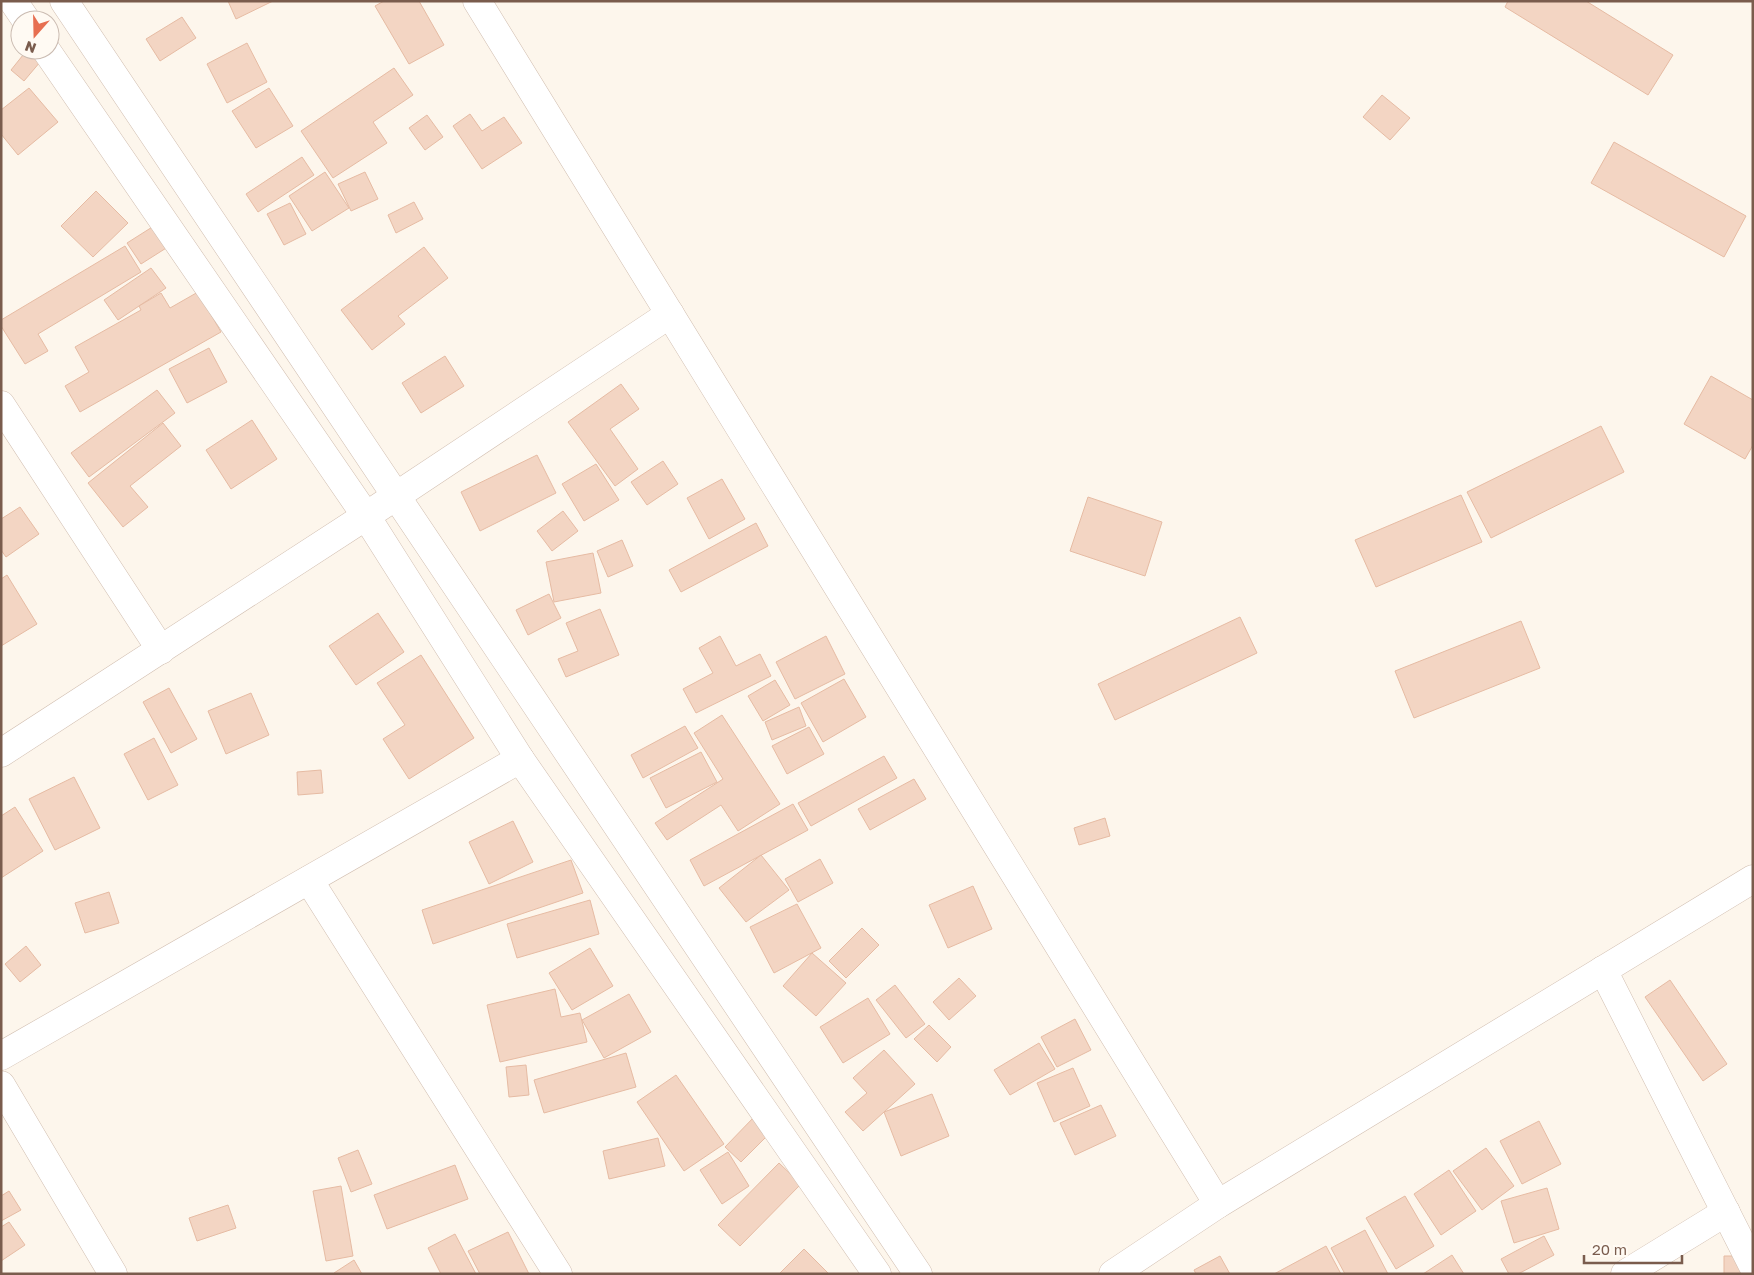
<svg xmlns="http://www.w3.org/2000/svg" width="1754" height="1275" font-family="'Golos Text',sans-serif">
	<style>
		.building { fill: #f3d5c3; stroke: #e6bba3 }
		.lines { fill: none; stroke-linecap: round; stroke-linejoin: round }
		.minor-casing { stroke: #d1beb0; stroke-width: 29 }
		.minor { stroke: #fff; stroke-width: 28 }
	</style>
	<rect width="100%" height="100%" fill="#fdf6ec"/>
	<g class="building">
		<polygon points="228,1 273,1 236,19"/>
		<polygon points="384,1 419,1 444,45 409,64 375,6"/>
		<polygon points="1508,1 1586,1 1673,55 1648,95 1505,7"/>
		<polygon points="182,17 196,38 160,61 146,39"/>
		<polygon points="247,43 267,82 227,103 207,64"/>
		<polygon points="27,50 40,50 46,55 24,81 11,70"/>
		<polygon points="394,68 413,95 373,122 387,143 333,178 301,131"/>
		<polygon points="29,88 58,122 18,155 1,134 1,110"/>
		<polygon points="269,88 293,126 256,148 232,111"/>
		<polygon points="1382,95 1410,118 1390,140 1363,117"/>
		<polygon points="470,114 482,131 504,117 522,143 482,169 453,126"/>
		<polygon points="427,115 443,137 425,150 409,128"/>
		<polygon points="1614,142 1746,216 1724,257 1591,183"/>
		<polygon points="302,157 314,175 258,212 246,194"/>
		<polygon points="325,172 349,208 312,231 289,196"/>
		<polygon points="365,172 378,199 351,211 338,184"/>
		<polygon points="96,191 128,223 93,257 61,226"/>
		<polygon points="414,202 423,219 396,233 388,215"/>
		<polygon points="290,203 306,234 284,245 267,214"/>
		<polygon points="157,224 171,245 141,264 127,243"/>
		<polygon points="125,246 141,272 38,334 48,351 25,364 1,326 1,320"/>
		<polygon points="424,247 448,278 398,316 405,324 372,350 341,310"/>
		<polygon points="151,268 166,288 118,320 104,300"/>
		<polygon points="198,292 221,332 80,412 65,386 89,372 75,347 141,310 139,306 161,293 170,308"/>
		<polygon points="209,348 227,382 187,403 169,369"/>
		<polygon points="445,356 464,386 421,413 402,383"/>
		<polygon points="1711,376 1753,400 1753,445 1745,459 1684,424"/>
		<polygon points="621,384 639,409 610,429 638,469 615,486 568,422"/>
		<polygon points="157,390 175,413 89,477 71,453"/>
		<polygon points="252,420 277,459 231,489 206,450"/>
		<polygon points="163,423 181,446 130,486 148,507 123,527 88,483"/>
		<polygon points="1601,426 1624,472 1491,538 1467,492"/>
		<polygon points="537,455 556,493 480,531 461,492"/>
		<polygon points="663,461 678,484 647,505 631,482"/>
		<polygon points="596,464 619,500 584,521 562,484"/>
		<polygon points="722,479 745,519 709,539 687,498"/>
		<polygon points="1461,495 1482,542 1376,587 1355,540"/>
		<polygon points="1088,497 1162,522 1145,576 1070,551"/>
		<polygon points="20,507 39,534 6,557 1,550 1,519"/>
		<polygon points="563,511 578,531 552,551 537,531"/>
		<polygon points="756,523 768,546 681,592 669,570"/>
		<polygon points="622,540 633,566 608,577 597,551"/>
		<polygon points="593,553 601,593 554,602 546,562"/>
		<polygon points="7,575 37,624 1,646 1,579"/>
		<polygon points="549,594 561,618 528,635 516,610"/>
		<polygon points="600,609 619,655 566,677 558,659 578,651 566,623"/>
		<polygon points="378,613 404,652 356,685 329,646"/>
		<polygon points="1240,617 1257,653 1115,720 1098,684"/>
		<polygon points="1521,621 1540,668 1414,718 1395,671"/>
		<polygon points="720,636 736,666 760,654 771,676 696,713 683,689 713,673 699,648"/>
		<polygon points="826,636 845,674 795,699 776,662"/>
		<polygon points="421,655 474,738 409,779 383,739 405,725 377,683"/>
		<polygon points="844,679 866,717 823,742 801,703"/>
		<polygon points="775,680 790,705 763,721 748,696"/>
		<polygon points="169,688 197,739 171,753 143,702"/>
		<polygon points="251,693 269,735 226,754 208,711"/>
		<polygon points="799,707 806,726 772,740 765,722"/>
		<polygon points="722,715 780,804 738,831 721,805 667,840 655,823 723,779 694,733"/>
		<polygon points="685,726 698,748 643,778 631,755"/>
		<polygon points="809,727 824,754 787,774 772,746"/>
		<polygon points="154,738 178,785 148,800 124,754"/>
		<polygon points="701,752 717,782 666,808 650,778"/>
		<polygon points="884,756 897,778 811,826 798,803"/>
		<polygon points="321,770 323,793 298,795 297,772"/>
		<polygon points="74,777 100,828 55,850 29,799"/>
		<polygon points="914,779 926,799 870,830 858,809"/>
		<polygon points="793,804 808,830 704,886 690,860"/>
		<polygon points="15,807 43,851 1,878 1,816"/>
		<polygon points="1105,818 1110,836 1079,845 1074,828"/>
		<polygon points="513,821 533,862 489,884 469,842"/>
		<polygon points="761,855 789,890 746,922 719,888"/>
		<polygon points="820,859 833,883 798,902 785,879"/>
		<polygon points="571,860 583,893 433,944 422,910"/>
		<polygon points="973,886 992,929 948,948 929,905"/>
		<polygon points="109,892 119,923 85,933 75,903"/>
		<polygon points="590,900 599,934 517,958 507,924"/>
		<polygon points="797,904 821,948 774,973 750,927"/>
		<polygon points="862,928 879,945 846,978 829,961"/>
		<polygon points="26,946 41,965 20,982 5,964"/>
		<polygon points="590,948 613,986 572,1010 549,973"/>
		<polygon points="812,953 846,983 816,1016 783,986"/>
		<polygon points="959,978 976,996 949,1020 933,1002"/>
		<polygon points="1670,980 1727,1064 1703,1081 1645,997"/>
		<polygon points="895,985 925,1024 906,1038 876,1000"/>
		<polygon points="555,989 561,1017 580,1013 587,1042 500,1062 487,1005"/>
		<polygon points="629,994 651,1032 604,1058 582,1020"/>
		<polygon points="868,998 890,1034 843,1063 820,1027"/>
		<polygon points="1075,1019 1091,1050 1057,1067 1041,1037"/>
		<polygon points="929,1025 951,1047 937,1062 914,1039"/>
		<polygon points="1039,1043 1055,1069 1010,1095 994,1070"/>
		<polygon points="884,1050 915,1084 863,1131 845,1112 867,1093 853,1078"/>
		<polygon points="626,1053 636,1087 544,1113 534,1080"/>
		<polygon points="526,1065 529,1095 509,1097 506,1067"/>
		<polygon points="1073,1068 1090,1106 1054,1122 1037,1083"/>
		<polygon points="676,1075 724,1144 684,1171 637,1102"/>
		<polygon points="932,1094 949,1136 901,1156 884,1112"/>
		<polygon points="1101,1105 1116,1136 1075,1155 1060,1123"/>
		<polygon points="755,1116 771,1132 741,1162 725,1147"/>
		<polygon points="1539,1121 1561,1164 1522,1184 1500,1141"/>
		<polygon points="658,1138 665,1166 609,1179 603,1151"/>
		<polygon points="1486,1148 1514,1186 1482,1210 1453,1171"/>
		<polygon points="358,1150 372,1184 351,1192 338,1158"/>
		<polygon points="728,1152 749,1186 722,1204 700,1170"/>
		<polygon points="779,1163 801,1184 740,1246 718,1225"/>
		<polygon points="455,1165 468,1199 387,1229 374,1195"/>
		<polygon points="1449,1170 1476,1211 1441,1235 1414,1194"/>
		<polygon points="341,1186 353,1256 326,1261 313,1191"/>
		<polygon points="1547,1188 1559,1229 1514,1243 1501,1201"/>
		<polygon points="9,1191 21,1210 1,1221 1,1196"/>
		<polygon points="1405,1196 1434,1246 1396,1269 1366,1218"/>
		<polygon points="228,1205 236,1228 197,1241 189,1218"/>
		<polygon points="9,1222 25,1245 1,1261 1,1227"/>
		<polygon points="1365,1230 1388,1274 1345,1274 1331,1248"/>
		<polygon points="508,1232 529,1274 480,1274 468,1251"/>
		<polygon points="455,1234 476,1274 441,1274 428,1248"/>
		<polygon points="1544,1236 1554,1255 1518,1274 1509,1274 1501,1259"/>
		<polygon points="1326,1246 1341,1274 1274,1274"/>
		<polygon points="804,1249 828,1273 827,1274 779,1274"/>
		<polygon points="1452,1255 1464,1274 1423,1274"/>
		<polygon points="1220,1256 1230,1274 1196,1274 1194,1270"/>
		<polygon points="1724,1256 1745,1256 1744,1274 1724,1274"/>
		<polygon points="354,1260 362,1274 334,1274 334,1273"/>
	</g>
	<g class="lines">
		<g class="minor-casing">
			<g id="minor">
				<polyline points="13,1 26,20"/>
				<polyline points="64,1 918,1274"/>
				<polyline points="477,1 1218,1204"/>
				<polyline points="46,50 366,516 520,759 877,1274"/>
				<polyline points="1,405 161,650"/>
				<polyline points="1,753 366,516 670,314"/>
				<polyline points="309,880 558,1274"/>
				<polyline points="1603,970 1753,1266"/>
				<polyline points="1,1056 520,759"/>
				<polyline points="1,1085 113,1274"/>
				<polyline points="1113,1274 1218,1204 1753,879"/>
				<polyline points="1625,1274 1726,1212"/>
			</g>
		</g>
		<use href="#minor" class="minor"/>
	</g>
	<rect width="1754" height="1275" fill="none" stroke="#7a5c4d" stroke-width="5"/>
	<g transform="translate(35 35) rotate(200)"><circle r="24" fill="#fffaf3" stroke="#cabbb1"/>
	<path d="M0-4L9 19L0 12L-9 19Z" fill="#e76f51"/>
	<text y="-8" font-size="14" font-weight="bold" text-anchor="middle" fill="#7a5c4d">N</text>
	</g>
	<path d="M1584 1255v8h98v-8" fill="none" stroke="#7a5c4d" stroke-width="2.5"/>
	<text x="1592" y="1255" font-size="15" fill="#7a5c4d" stroke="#fffaf3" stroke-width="4" paint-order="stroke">20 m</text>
</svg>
